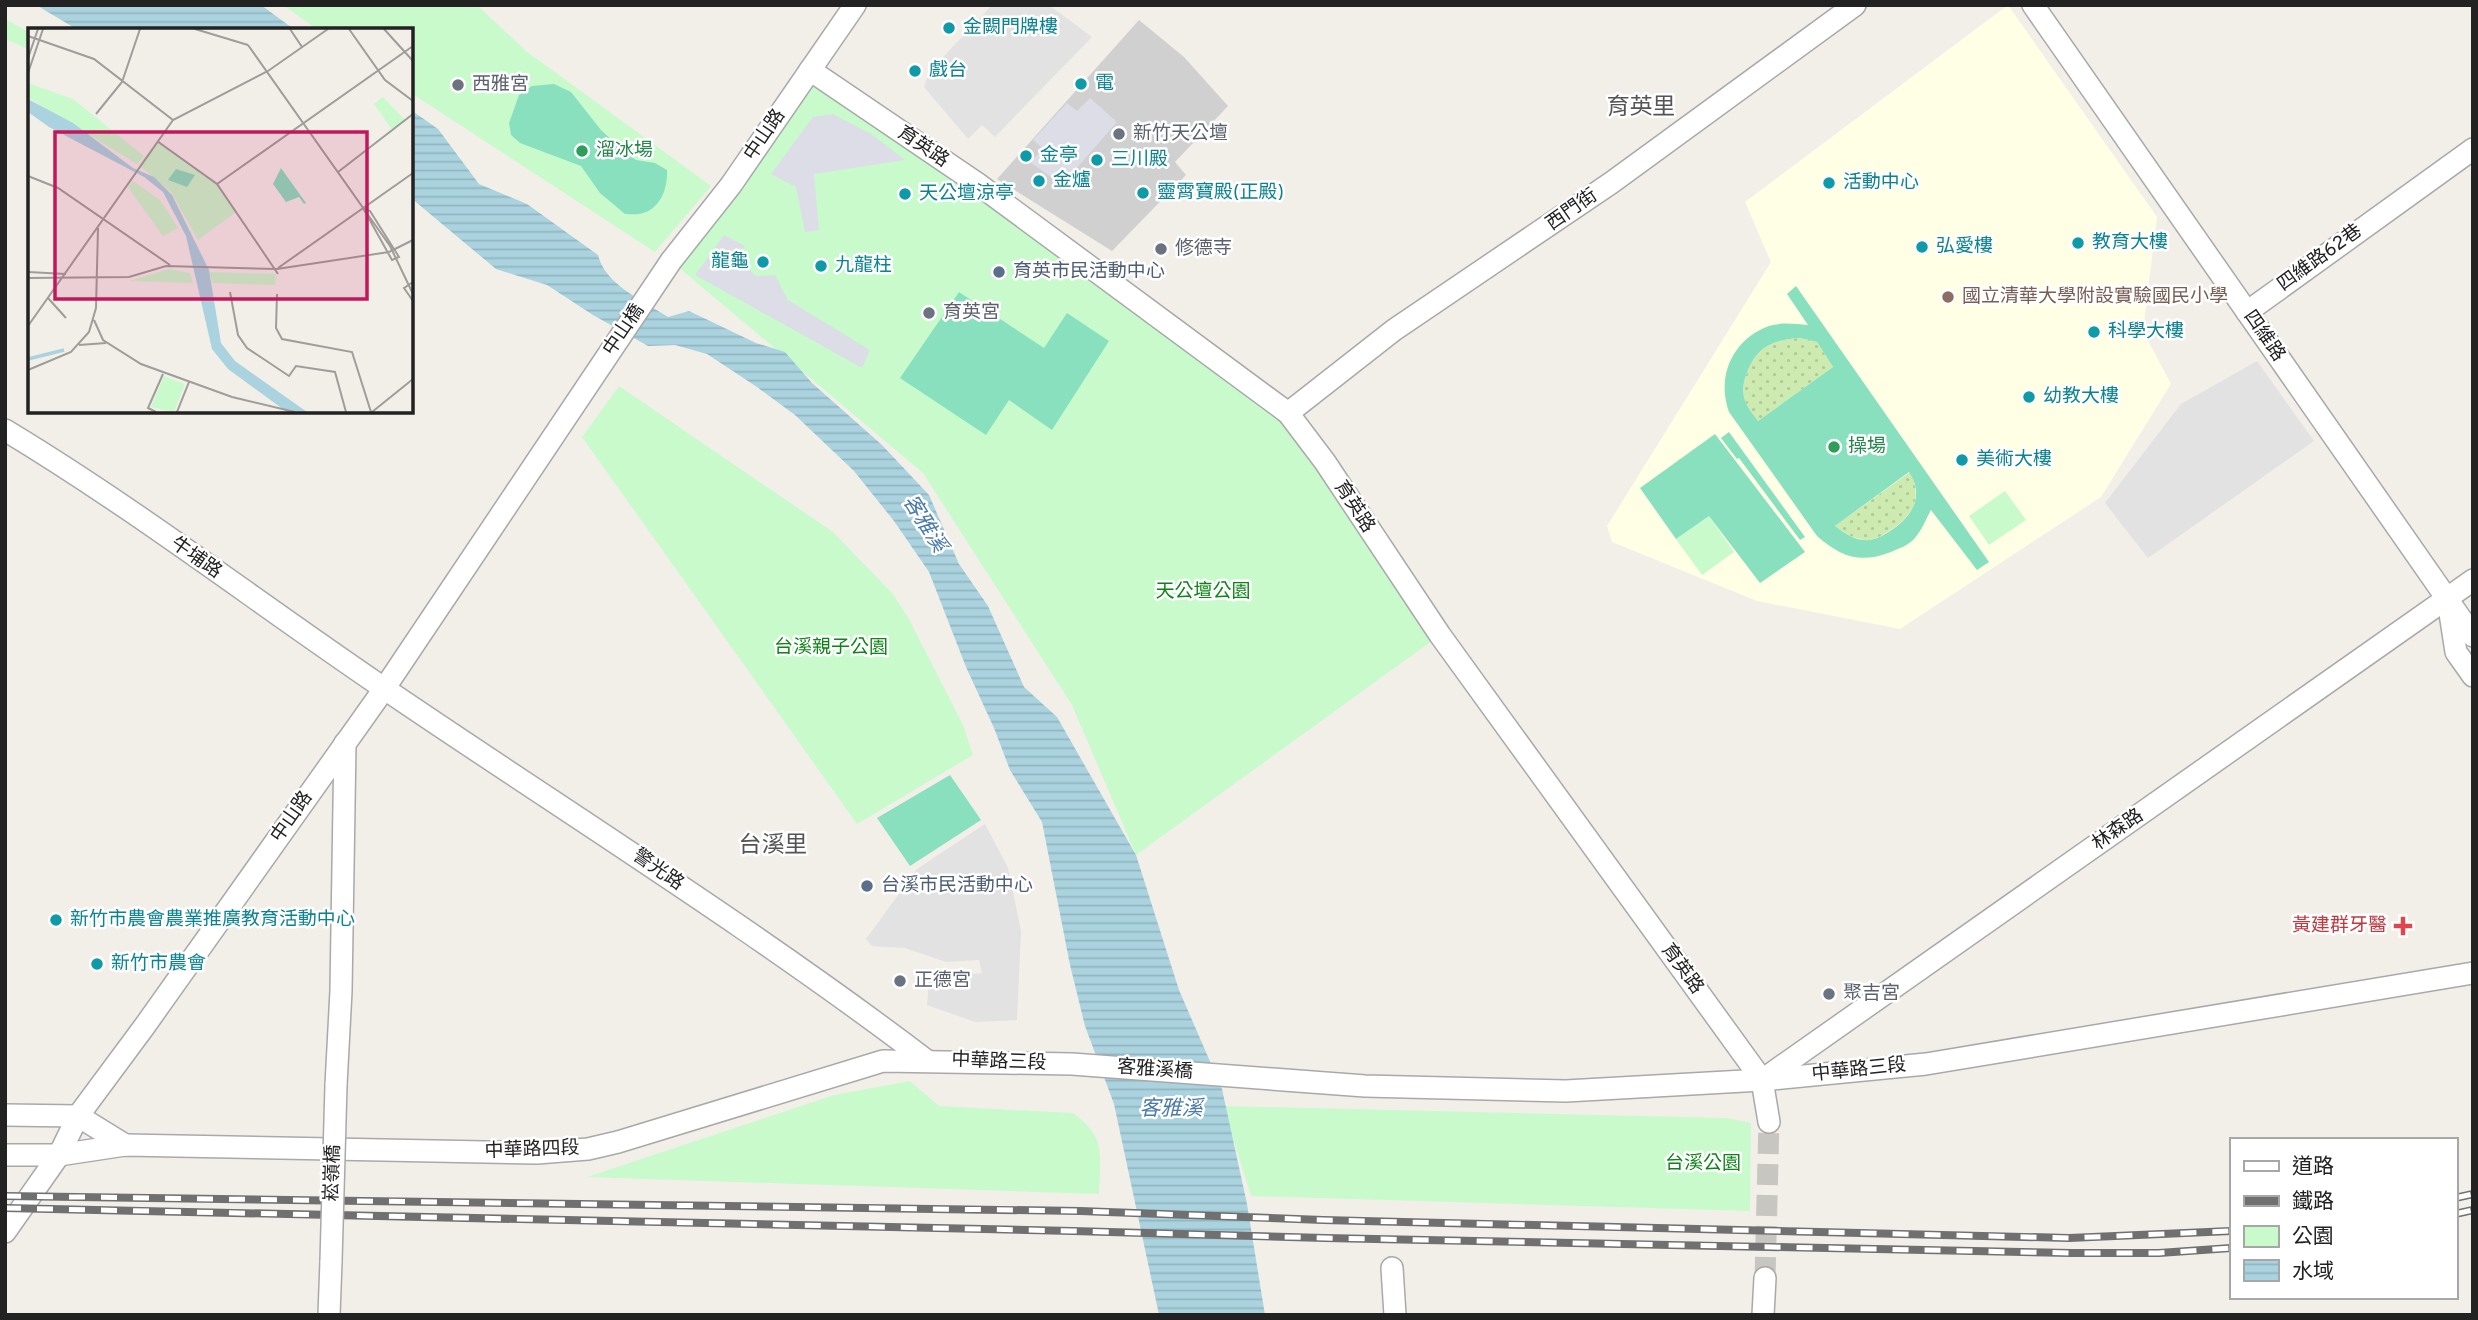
<svg xmlns="http://www.w3.org/2000/svg" width="2478" height="1320" font-family="Overpass,'Noto Sans TC',sans-serif">
	<style>
		.education { fill: #ffffe5 }
		.religious { fill: #d0d0d0 }
		.grass { fill: url(#grass-dots) }
		.park { fill: #c8facc }
		.pitch { fill: #88e0be; fill-rule: evenodd }
		.parking { fill: #e2e2e2 }
		.plaza { fill: #dddde8 }
		.water { fill: url(#water-rules) }
		.lines { fill: none; stroke-linecap: round; stroke-linejoin: round }
		.minor-tunnel { stroke: #c8c6c1; stroke-width: 21; stroke-dasharray: 21 10; stroke-linecap: butt }
		.minor-casing { stroke: #a9a9a9; stroke-width: 24 }
		.minor { stroke: #fff; stroke-width: 21 }
		.rail-casing { stroke: #707070; stroke-width: 8 }
		.rail { stroke: #fff; stroke-width: 5; stroke-dasharray: 16; stroke-linecap: butt }
		.minor-bridge-casing { stroke: #a9a9a9; stroke-width: 24; stroke-linecap: butt }
		.minor-bridge { stroke: #fff; stroke-width: 21 }
		.culture-dot { fill: #0f9aa8; stroke: #fff; stroke-width: 2.5 }
		.worship-dot { fill: #6b7280; stroke: #fff; stroke-width: 2.5 }
		.leisure-dot { fill: #2e9e5b; stroke: #fff; stroke-width: 2.5 }
		.service-dot { fill: #5c6f8a; stroke: #fff; stroke-width: 2.5 }
		.education-dot { fill: #8d6e63; stroke: #fff; stroke-width: 2.5 }
		.health-dot { fill: #e0444e; stroke: #fff; stroke-width: 2.5 }
		.labels { text-anchor: middle; dominant-baseline: central; stroke-width: 5; stroke-linejoin: round; paint-order: stroke }
		.culture-label { font-size: 19px; fill: #0d838f; stroke: #fff; text-anchor: start }
		.worship-label { font-size: 19px; fill: #5b616d; stroke: #fff; text-anchor: start }
		.street-label { font-size: 19px; fill: #222; stroke: #fff }
		.leisure-label { font-size: 19px; fill: #27864d; stroke: #fff; text-anchor: start }
		.service-label { font-size: 19px; fill: #4e5e75; stroke: #fff; text-anchor: start }
		.education-label { font-size: 19px; fill: #785e54; stroke: #fff; text-anchor: start }
		.park-label { font-size: 19px; fill: #0c8416; stroke: #fff }
		.health-label { font-size: 19px; fill: #be3a42; stroke: #fff; text-anchor: end }
		.water-label { font-size: 21px; font-style: italic; fill: #4a7aab; stroke: #fff }
		.quarter-label { font-size: 23px; fill: #555; stroke: #fff }
		.inset-river { fill: none; stroke: #aad3df; stroke-width: 3.5 }
		.inset-road { fill: none; stroke: #9f9d99; stroke-width: 2 }
		.view { fill: #c2185b; fill-opacity: 0.15; stroke: #c2185b; stroke-width: 3.5 }
		.inset-edge { fill: none; stroke: #222; stroke-width: 3.5 }
	</style>
	<defs>
		<pattern id="grass-dots" width="8" height="8" patternUnits="userSpaceOnUse" patternTransform="scale(1.75)"><rect width="8" height="8" fill="#cdebb0"/><path d="M2 2h.1M6 6h.1" fill="none" stroke="#b0c997" stroke-width="1.8" stroke-linecap="round"/></pattern>
		<pattern id="water-rules" width="6" height="5" patternUnits="userSpaceOnUse" patternTransform="scale(1.75)"><rect width="6" height="5" fill="#aad3df"/><path d="M0 2.5h6" fill="none" stroke="#92b5bf"/></pattern>
	</defs>
	<rect width="100%" height="100%" fill="#f2efe9"/>
	<polygon class="education" points="2008,5 2157,217 2143,331 2171,384 2101,497 1900,629 1757,601 1612,542 1607,526 1771,262 1745,202"/>
	<polygon class="religious" points="1139,20 1184,57 1228,106 1175,162 1186,175 1112,251 997,179"/>
	<g class="grass">
		<path d="M1800 338 1817 342 1833 367 1758 421C1753 414 1746 406 1744 397 1742 387 1744 380 1748 370 1758 346 1774 340 1800 338Z"/>
		<path d="M1910 472C1923 498 1913 516 1889 531 1881 536 1874 541 1864 540 1853 538 1843 533 1835 526Z"/>
	</g>
	<g class="park">
		<polygon points="283,5 477,5 526,51 711,186 655,252 411,93 411,30 318,30"/>
		<polygon points="5,19 30,33 30,50 5,39"/>
		<polygon points="810,70 1288,413 1440,635 1136,855 1072,705 923,473 671,261"/>
		<polygon points="619,386 833,532 893,594 910,621 963,725 973,755 857,824 582,437"/>
		<polygon points="2005,491 2026,520 1989,545 1969,516"/>
		<polygon points="1709,516 1734,552 1702,575 1676,539"/>
		<path d="M910 1081 939 1106 1073 1113C1107 1138 1100 1155 1099 1194L587 1177 834 1095Z"/>
		<polygon points="1223,1106 1727,1118 1751,1123 1750,1211 1251,1196"/>
	</g>
	<g class="pitch">
		<path d="M554 84 571 92 601 130 617 145 636 160 655 163 667 170C668 187 661 208 643 213 638 215 630 214 625 214L600 193 581 166 520 143 511 135 509 123 519 95 532 86Z"/>
		<path d="M1796 286 1989 562 1977 570 1931 510C1926 519 1922 530 1915 538 1909 545 1900 548 1891 552 1860 564 1841 557 1817 536L1729 412C1716 376 1733 339 1769 326 1782 322 1795 324 1808 325L1787 294ZM1800 338 1817 342 1833 367 1758 421C1753 414 1746 406 1744 397 1742 387 1744 380 1748 370 1758 346 1774 340 1800 338ZM1909 472C1925 496 1912 517 1890 531 1882 536 1874 541 1864 540 1853 539 1844 533 1835 526Z"/>
		<polygon points="959,292 1044,348 1067,313 1109,341 1052,430 1009,400 986,435 900,378"/>
		<polygon points="1729,432 1805,537 1800,540 1739,458 1737,459 1721,438"/>
		<polygon points="1715,434 1805,552 1760,583 1709,516 1676,539 1640,488"/>
		<polygon points="950,775 981,820 910,866 877,818"/>
	</g>
	<g class="parking">
		<polygon points="992,5 1049,5 1092,37 995,137 982,125 968,139 924,87 929,72"/>
		<polygon points="2257,361 2314,441 2148,558 2105,503 2181,404"/>
		<polygon points="985,824 1008,868 1021,931 1017,1020 975,1022 927,1005 929,979 982,973 979,960 946,962 905,948 872,946 866,939 917,869"/>
	</g>
	<g class="plaza">
		<polygon points="1090,98 1117,122 1062,185 1030,162 1043,149 1033,140 1067,103 1077,111"/>
		<polygon points="833,114 873,135 905,160 814,174 819,230 805,232 796,187 771,174 813,117"/>
		<polygon points="724,235 745,246 735,257 756,276 775,275 788,300 870,350 862,368 695,275"/>
	</g>
	<g class="water">
		<polygon points="36,5 261,5 295,30 78,30"/>
		<path d="M411 110 438 129 479 184 527 204 598 255C605 285 644 301 668 317L689 311 756 343 785 352 812 383 882 445 929 495 959 564 988 606 1024 687 1057 717 1136 855 1179 990 1222 1089 1247 1204 1265 1315H1159L1114 1104 1085 1026 1070 965 1042 822 1010 770 994 728 966 667 929 572 894 521 854 471 795 415 757 387 707 354 675 345 648 346 593 315 547 285 496 269 411 198Z"/>
	</g>
	<g class="lines">
		<polyline class="minor-tunnel" points="1765,1278 1769,1122"/>
		<g class="minor-casing">
			<g id="minor">
				<polyline points="2033,5 2473,636"/>
				<polyline points="810,70 978,184 1288,413 1325,462 1440,635 1762,1080 1769,1122"/>
				<polyline points="2247,312 2473,149"/>
				<polyline points="1288,413 1394,330 1611,183 1855,5"/>
				<path d="M5 430C136 509 258 603 385 689 566 812 752 928 926 1060"/>
				<polyline points="2449,607 2456,652 2473,676"/>
				<polyline points="1765,1078 2473,580"/>
				<polyline points="336,1085 341,991 345,743"/>
				<polyline points="5,1115 78,1116 125,1145"/>
				<polyline points="5,1155 59,1155 125,1145 537,1153 588,1149 618,1142 883,1061 1072,1064 1365,1086 1566,1091 1762,1080 1926,1064 2473,973"/>
				<polyline points="5,1232 59,1155 78,1116 144,1027 384,689 671,261 731,185 855,5"/>
				<polyline points="1392,1268 1395,1315"/>
				<polyline points="329,1315 331,1261"/>
				<polyline points="1763,1315 1765,1278"/>
			</g>
		</g>
		<use href="#minor" class="minor"/>
		<g class="rail-casing">
			<g id="rail">
				<polyline points="5,1196 1080,1211 1323,1220 2069,1238 2231,1231"/>
				<polyline points="2455,1198 2473,1194"/>
				<polyline points="5,1208 1073,1231 1325,1238 2072,1253 2159,1253 2231,1248"/>
				<polyline points="2455,1214 2473,1210"/>
			</g>
		</g>
		<use href="#rail" class="rail"/>
		<g class="minor-bridge-casing">
			<polyline id="minor-bridge" points="331,1261 336,1085"/>
		</g>
		<use href="#minor-bridge" class="minor-bridge"/>
	</g>
	<g class="culture-dot">
		<circle cx="949" cy="28" r="7"/>
		<circle cx="915" cy="71" r="7"/>
		<circle cx="1081" cy="84" r="7"/>
		<circle cx="1026" cy="156" r="7"/>
		<circle cx="1097" cy="160" r="7"/>
		<circle cx="1039" cy="181" r="7"/>
		<circle cx="1829" cy="183" r="7"/>
		<circle cx="1143" cy="193" r="7"/>
		<circle cx="905" cy="194" r="7"/>
		<circle cx="2078" cy="243" r="7"/>
		<circle cx="1922" cy="247" r="7"/>
		<circle cx="763" cy="262" r="7"/>
		<circle cx="821" cy="266" r="7"/>
		<circle cx="2094" cy="332" r="7"/>
		<circle cx="2029" cy="397" r="7"/>
		<circle cx="1962" cy="460" r="7"/>
		<circle cx="56" cy="920" r="7"/>
		<circle cx="97" cy="964" r="7"/>
	</g>
	<g class="worship-dot">
		<circle cx="458" cy="85" r="7"/>
		<circle cx="1119" cy="134" r="7"/>
		<circle cx="1161" cy="249" r="7"/>
		<circle cx="929" cy="313" r="7"/>
		<circle cx="900" cy="981" r="7"/>
		<circle cx="1829" cy="994" r="7"/>
	</g>
	<g class="leisure-dot">
		<circle cx="582" cy="151" r="7"/>
		<circle cx="1834" cy="447" r="7"/>
	</g>
	<g class="service-dot">
		<circle cx="999" cy="272" r="7"/>
		<circle cx="867" cy="886" r="7"/>
	</g>
	<circle class="education-dot" cx="1948" cy="297" r="7"/>
	<path class="health-dot" d="M2399.5 915.5h7v7h7v7h-7v7h-7v-7h-7v-7h7z"/>
	<g class="labels">
		<g class="culture-label">
			<text x="963" y="28">金闕門牌樓</text>
			<text x="929" y="71">戲台</text>
			<text x="1095" y="84">電</text>
			<text x="1040" y="156">金亭</text>
			<text x="1111" y="160">三川殿</text>
			<text x="1053" y="181">金爐</text>
			<text x="1843" y="183">活動中心</text>
			<text x="1157" y="193">靈霄寶殿(正殿)</text>
			<text x="919" y="194">天公壇涼亭</text>
			<text x="2092" y="243">教育大樓</text>
			<text x="1936" y="247">弘愛樓</text>
			<text x="749" y="262" text-anchor="end">龍龜</text>
			<text x="835" y="266">九龍柱</text>
			<text x="2108" y="332">科學大樓</text>
			<text x="2043" y="397">幼教大樓</text>
			<text x="1976" y="460">美術大樓</text>
			<text x="70" y="920">新竹市農會農業推廣教育活動中心</text>
			<text x="111" y="964">新竹市農會</text>
		</g>
		<g class="worship-label">
			<text x="472" y="85">西雅宮</text>
			<text x="1133" y="134">新竹天公壇</text>
			<text x="1175" y="249">修德寺</text>
			<text x="943" y="313">育英宮</text>
			<text x="914" y="981">正德宮</text>
			<text x="1843" y="994">聚吉宮</text>
		</g>
		<g class="street-label">
			<text transform="translate(765 135) rotate(-56)">中山路</text>
			<text transform="translate(923 147) rotate(34)">育英路</text>
			<text transform="translate(1572 210) rotate(-35)">西門街</text>
			<text transform="translate(2320 258) rotate(-36)">四維路62巷</text>
			<text transform="translate(624 330) rotate(-56)">中山橋</text>
			<text transform="translate(2264 336) rotate(55)">四維路</text>
			<text transform="translate(1354 507) rotate(57)">育英路</text>
			<text transform="translate(196 558) rotate(35)">牛埔路</text>
			<text transform="translate(292 817) rotate(-55)">中山路</text>
			<text transform="translate(2118 830) rotate(-35)">林森路</text>
			<text transform="translate(658 870) rotate(35)">警光路</text>
			<text transform="translate(1682 969) rotate(54)">育英路</text>
			<text transform="translate(999 1062) rotate(2)">中華路三段</text>
			<text transform="translate(1155 1070) rotate(4)">客雅溪橋</text>
			<text transform="translate(1859 1070) rotate(-6)">中華路三段</text>
			<text transform="translate(532 1150) rotate(-2)">中華路四段</text>
			<text transform="translate(333 1173) rotate(-88)">崧嶺橋</text>
		</g>
		<g class="leisure-label">
			<text x="596" y="151">溜冰場</text>
			<text x="1848" y="447">操場</text>
		</g>
		<g class="service-label">
			<text x="1013" y="272">育英市民活動中心</text>
			<text x="881" y="886">台溪市民活動中心</text>
		</g>
		<g class="education-label">
			<text x="1962" y="297">國立清華大學附設實驗國民小學</text>
		</g>
		<g class="park-label">
			<text x="1203" y="592">天公壇公園</text>
			<text x="831" y="648">台溪親子公園</text>
			<text x="1703" y="1164">台溪公園</text>
		</g>
		<g class="health-label">
			<text x="2387" y="926">黃建群牙醫</text>
		</g>
		<g class="water-label">
			<text transform="translate(924 524) rotate(58)">客雅溪</text>
			<text x="1171" y="1109">客雅溪</text>
		</g>
		<g class="quarter-label">
			<text x="1641" y="108">育英里</text>
			<text x="773" y="846">台溪里</text>
		</g>
	</g>
	<g transform="translate(28 28)">
		<rect width="385" height="385" fill="#f2efe9"/>
		<path d="M0 55 45 71 116 128 109 136 14 78 0 69ZM355 69 377 92 365 103 346 76ZM129 113 189 156 208 184 170 212 143 164 111 137ZM105 153 132 172 150 200 135 208 100 159ZM141 241 162 245 165 255 101 253ZM181 244 248 246 247 257 185 255ZM136 348 157 356 146 384 123 379Z" fill="#c8facc"/>
		<path d="M253 140 278 175 276 176 271 169 258 174 245 156ZM148 141 167 147 159 159 140 152Z" fill="#88e0be"/>
		<path d="M0 71 45 95 105 140 126 149 144 167 181 242 193 315 207 333 279 384H259L200 341 184 321 158 208 135 164 116 149 21 99 0 84Z" fill="#aad3df"/>
		<path class="inset-river" d="M0 331 36 322"/>
		<path class="inset-road" d="M167 1 220 17M262 1 274 19M321 1 357 52 385 73M356 1 385 33M0 8 66 31 145 92M220 17 362 218 385 266M0 30 10 1M0 45 15 1M68 86 94 54 112 1M129 113 189 156 250 246M310 144 385 86M0 148 30 160 142 237M189 156 385 18M335 180 342 183 371 229 364 232ZM250 240 385 145M0 244 38 246M0 250 101 249 138 238 249 241 361 224 385 212M385 254 376 260 385 273M202 264 210 307 219 320 261 348 268 338 307 344 318 384M249 266 248 300 254 311 324 324 343 384M20 270 38 290M66 292 75 312 113 336 204 369 267 384M0 298 145 92 240 43 300 1M51 317 78 315M0 342 43 324 61 304 68 280 70 200M128 384 120 380 135 346M149 384 161 354M344 384 385 351"/>
		<path class="view" d="M27 104H339V271H27Z"/>
		<rect width="385" height="385" class="inset-edge"/>
	</g>
	<rect width="2478" height="1320" fill="none" stroke="#222222" stroke-width="14"/>
	<rect x="2230" y="1138" width="228" height="161" fill="#ffffff" stroke="#a7a7a7" stroke-width="2"/>
	<rect x="2244" y="1161" width="35" height="10" fill="#ffffff" stroke="#a7a7a7" stroke-width="2"/>
	<text x="2292" y="1173" font-size="21" fill="#222222">道路</text>
	<rect x="2244" y="1196" width="35" height="10" fill="#707070" stroke="#a7a7a7" stroke-width="2"/>
	<text x="2292" y="1208" font-size="21" fill="#222222">鐵路</text>
	<rect x="2244" y="1226" width="35" height="21" fill="#c8facc" stroke="#a7a7a7" stroke-width="2"/>
	<text x="2292" y="1243" font-size="21" fill="#222222">公園</text>
	<rect x="2244" y="1260" width="35" height="21" fill="url(#water-rules)" stroke="#a7a7a7" stroke-width="2"/>
	<text x="2292" y="1278" font-size="21" fill="#222222">水域</text>
</svg>
